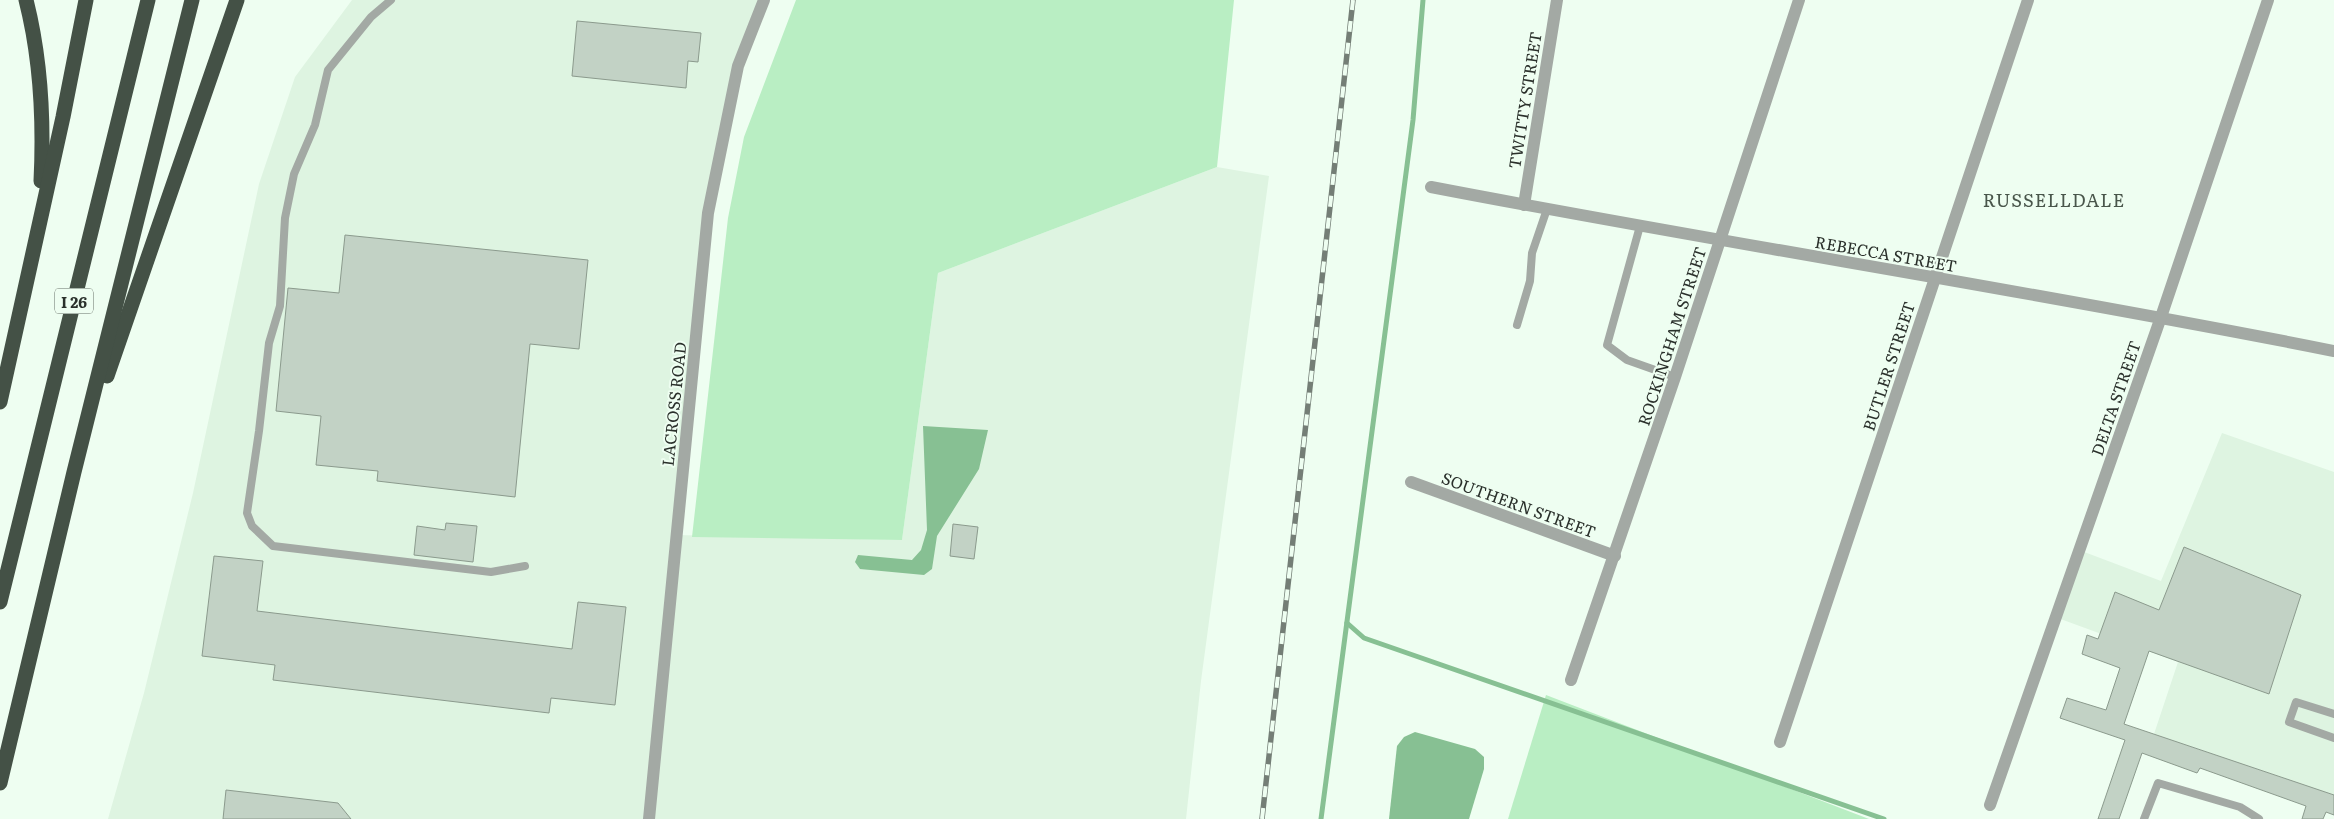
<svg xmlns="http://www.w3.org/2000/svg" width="2334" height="819" font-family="Literata,serif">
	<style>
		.built { fill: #def4e1 }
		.green { fill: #b9eec3 }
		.water { fill: #87c093 }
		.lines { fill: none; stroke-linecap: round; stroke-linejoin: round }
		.stream { stroke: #87c093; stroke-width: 5 }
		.building { fill: #c2d2c5; stroke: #8b9a8d }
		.lane { stroke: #a3a9a4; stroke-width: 8 }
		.street { stroke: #a3a9a4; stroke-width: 12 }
		.highway { stroke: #445146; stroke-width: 15 }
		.rail-casing { stroke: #747e76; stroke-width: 5.5 }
		.rail { stroke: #eefef1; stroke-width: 4; stroke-dasharray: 11; stroke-linecap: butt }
		.labels { text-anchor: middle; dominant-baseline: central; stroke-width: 4; stroke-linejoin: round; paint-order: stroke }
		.shield { fill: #eefef1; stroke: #656e66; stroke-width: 1 }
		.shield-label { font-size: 15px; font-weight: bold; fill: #2a302b }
		.street-label { font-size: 16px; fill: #2a302b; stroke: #eefef1 }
		.neighbourhood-label { font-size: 18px; letter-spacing: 1px; fill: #49564b; stroke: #eefef1 }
	</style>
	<rect width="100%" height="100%" fill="#eefef1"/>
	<g class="built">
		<polygon points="352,0 764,0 738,66 708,213 677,535 902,540 938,273 1217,167 1269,176 1201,681 1186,819 108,819 144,693 193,493 259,184 295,77"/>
		<polygon points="2222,433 2334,472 2334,795 2154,734 2178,662 2055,617 2079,550 2161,581"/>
	</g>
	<g class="green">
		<polygon points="796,0 1234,0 1217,167 938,273 902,540 692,537 728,218 744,137"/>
		<polygon points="1546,695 1869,819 1508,819"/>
	</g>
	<g class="water">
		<polygon points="923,426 988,430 979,469 937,536 932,569 924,575 860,569 855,562 858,555 912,560 921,550 927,530"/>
		<polygon points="1415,732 1475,749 1484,757 1484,769 1469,819 1389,819 1397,746 1404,737"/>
	</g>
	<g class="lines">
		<g class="stream">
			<polyline points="1347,623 1364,638 1884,819"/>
			<polyline points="1321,819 1413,120 1423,0"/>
		</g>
	</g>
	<g class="building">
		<polygon points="577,21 701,33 698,62 688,61 686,88 572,76"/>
		<polygon points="345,235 588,260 579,349 530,344 515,497 377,481 378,471 316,465 321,416 276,411 288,288 339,293"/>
		<polygon points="446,523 477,526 473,562 414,555 417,526 445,530"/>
		<polygon points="953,524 978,527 974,559 950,556"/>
		<polygon points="2184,547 2301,595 2269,694 2149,651 2124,724 2334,795 2334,815 2326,812 2323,819 2302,819 2306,806 2200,768 2197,773 2142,753 2119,819 2098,819 2125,740 2060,718 2067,698 2106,710 2120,668 2082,654 2087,635 2098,639 2115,592 2159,610"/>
		<polygon points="214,556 263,561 257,611 572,649 578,602 626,607 615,705 551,698 549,713 273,680 275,665 202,656"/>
		<polygon points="226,790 338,803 351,819 223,819"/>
	</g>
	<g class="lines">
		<g class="lane">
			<polyline points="391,0 371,17 328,70 315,125 294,174 285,218 280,306 269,343 259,431 247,513 252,526 273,546 491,572 525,566"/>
			<polyline points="1640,226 1607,345 1627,360 1675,377"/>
			<polyline points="1517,325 1530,281 1532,253 1547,209"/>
			<polyline points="2334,714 2296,702 2289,722 2334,738"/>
			<polyline points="2144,819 2158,783 2240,807 2259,819"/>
		</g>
		<g class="street">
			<path d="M1431 187C1732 245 2034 291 2334 351"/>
			<polyline points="1524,205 1557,0"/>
			<polyline points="1411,482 1615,556"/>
			<polyline points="1571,680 1675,377 1799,0"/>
			<polyline points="1780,742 2028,0"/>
			<polyline points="1990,805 2161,317 2268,0"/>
			<polyline points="649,819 708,213 738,66 764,0"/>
		</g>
		<g class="highway">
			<path d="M26 0C41 59 44 120 41 181"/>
			<polyline points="107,376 237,0"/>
			<polyline points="0,402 63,117 86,0"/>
			<polyline points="0,602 148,0"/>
			<polyline points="0,783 74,472 192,0"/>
		</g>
		<g class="rail-casing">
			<polyline id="rail" points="1262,819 1353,0"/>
		</g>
		<use href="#rail" class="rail"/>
	</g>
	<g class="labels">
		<rect class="shield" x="55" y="288.5" width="38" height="25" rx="4"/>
		<g class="shield-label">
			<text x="74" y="301">I 26</text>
		</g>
		<g class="street-label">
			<text transform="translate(1524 100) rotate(-81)">TWITTY STREET</text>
			<text transform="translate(1886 253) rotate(10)">REBECCA STREET</text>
			<text transform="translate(1671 336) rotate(-72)">ROCKINGHAM STREET</text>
			<text transform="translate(1888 366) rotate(-72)">BUTLER STREET</text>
			<text transform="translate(2115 398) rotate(-71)">DELTA STREET</text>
			<text transform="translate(673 404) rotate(-84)">LACROSS ROAD</text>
			<text transform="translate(1519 504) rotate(20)">SOUTHERN STREET</text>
		</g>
		<g class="neighbourhood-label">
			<text x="2054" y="199">RUSSELLDALE</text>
		</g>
	</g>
</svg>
